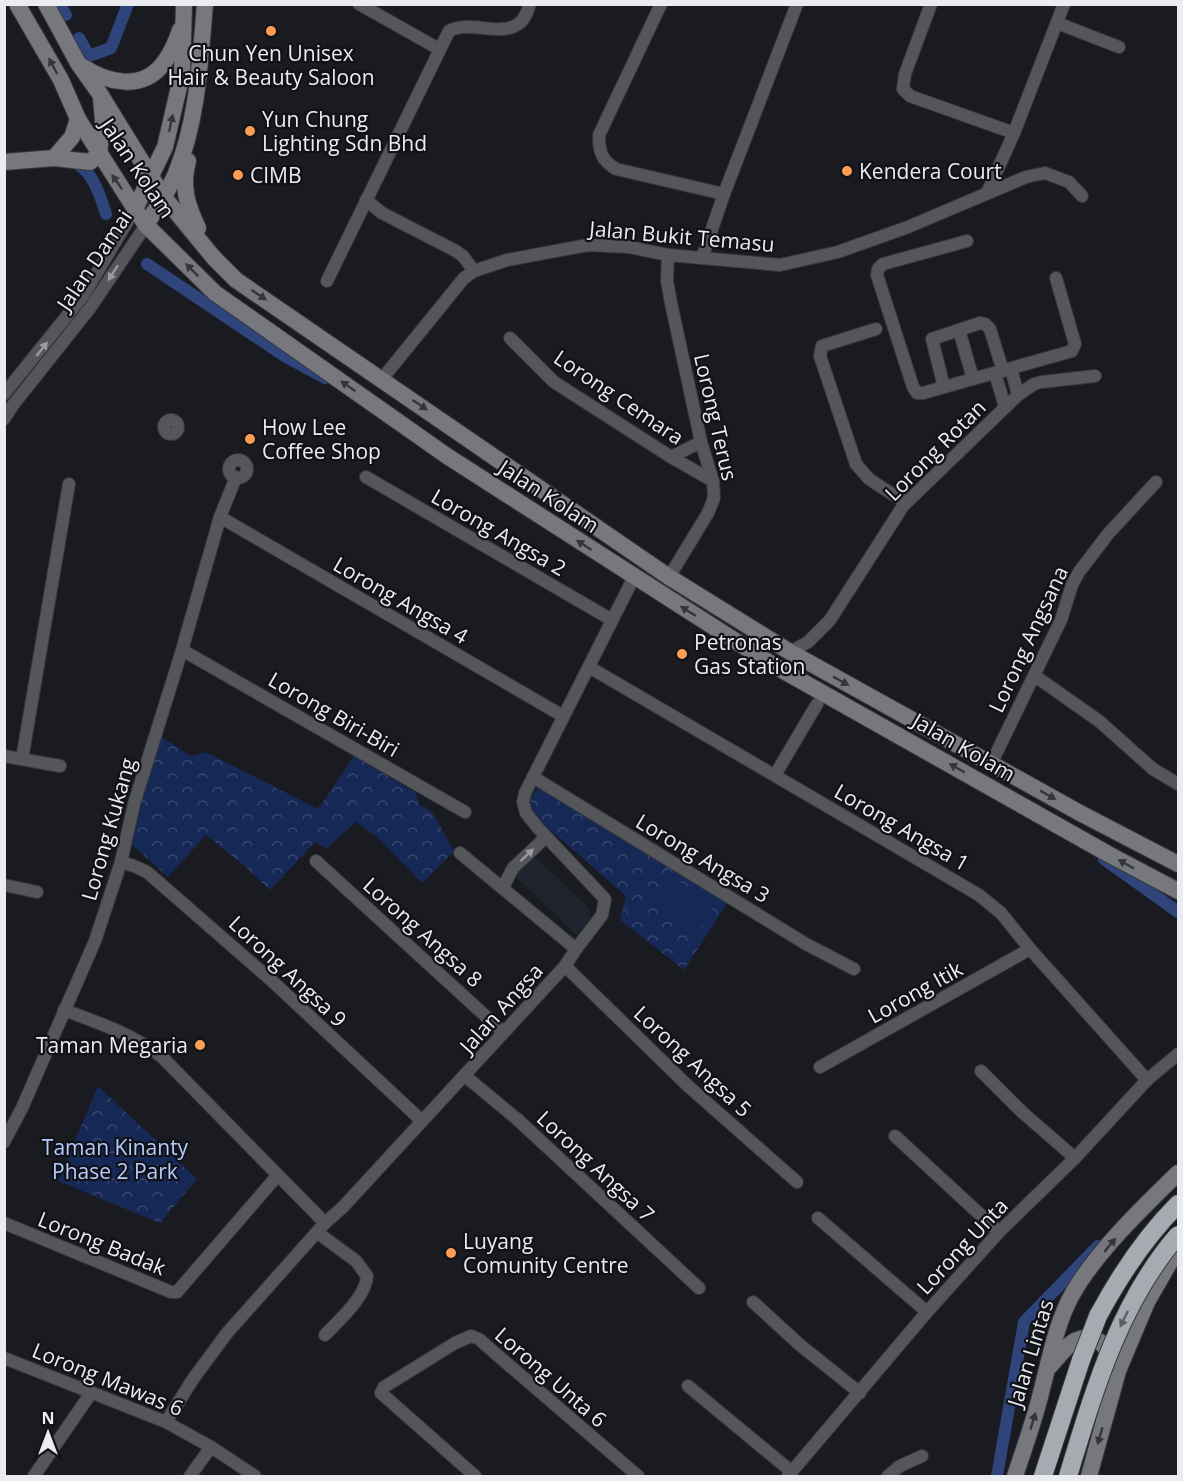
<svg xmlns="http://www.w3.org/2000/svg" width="1183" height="1481" font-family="'Open Sans',sans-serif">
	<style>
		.built { fill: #1f242e }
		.park { fill: url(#park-crowns) }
		.pitch { fill: #162856 }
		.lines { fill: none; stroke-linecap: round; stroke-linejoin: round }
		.canal { stroke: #2e447b; stroke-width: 12 }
		.street-casing { stroke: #36383e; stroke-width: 14 }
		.secondary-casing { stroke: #36383e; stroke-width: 18 }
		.highway-casing { stroke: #36383e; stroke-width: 20 }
		.street { stroke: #555659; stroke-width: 12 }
		.secondary { stroke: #76787d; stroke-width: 16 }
		.highway { stroke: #a6aab1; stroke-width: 18 }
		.highway-bridge-casing { stroke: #36383e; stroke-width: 20; stroke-linecap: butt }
		.highway-bridge { stroke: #a6aab1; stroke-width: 18 }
		.oneway { fill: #34363b }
		.oneway2 { fill: #989a9d }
		.oneway3 { fill: #5b5e64 }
		.poi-dot { fill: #fd9d54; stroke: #101217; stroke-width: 2 }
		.labels { text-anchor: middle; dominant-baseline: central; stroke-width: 4.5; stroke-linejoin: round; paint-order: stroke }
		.poi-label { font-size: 21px; fill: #ebecf0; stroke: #101217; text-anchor: start }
		.street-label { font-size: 21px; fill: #ebecf0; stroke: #101217 }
		.park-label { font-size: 21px; fill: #b5ccff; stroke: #101217 }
	</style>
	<defs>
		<pattern id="park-crowns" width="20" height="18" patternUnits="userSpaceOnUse" patternTransform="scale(1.5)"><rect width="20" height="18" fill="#162856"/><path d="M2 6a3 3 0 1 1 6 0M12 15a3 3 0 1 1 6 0" fill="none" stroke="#38476f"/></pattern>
	</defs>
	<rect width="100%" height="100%" fill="#191b21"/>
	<polygon class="built" points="536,858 588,907 591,918 577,935 517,878 518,871 529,859"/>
	<g class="park">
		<polygon points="160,736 191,756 206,752 318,809 354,756 416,793 420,805 432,812 454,851 422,883 377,837 356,822 326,849 315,842 270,890 246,867 206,835 168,877 130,843"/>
		<polygon points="538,787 728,902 684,970 620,920 626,896 540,821 530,808 531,798"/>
		<polygon points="98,1086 197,1179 160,1223 58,1181"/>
	</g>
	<polygon class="pitch" points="667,875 715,903 697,933 649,904"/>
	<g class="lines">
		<g class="canal">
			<polyline points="60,4 66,15"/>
			<polyline points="79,38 89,56 111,48 128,4"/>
			<path d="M71 161C92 168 100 195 106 214"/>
			<polyline points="147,264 286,357 325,378"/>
			<polyline points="1104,859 1178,912"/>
			<polyline points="997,1476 1024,1322 1098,1246"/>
		</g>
		<g class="street-casing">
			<g id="street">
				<polyline points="359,4 439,49"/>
				<path d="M661 4 599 135C599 151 601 160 616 169L724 194"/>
				<polyline points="931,4 905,74 903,89 910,96 1014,133"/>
				<polyline points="1057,23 1119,47"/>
				<polyline points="987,193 1014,133 1064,4"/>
				<polyline points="366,200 382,213 454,250 463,256 474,271"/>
				<polyline points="967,241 883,264 878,269 877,275 913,387 917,393 923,393 1072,351 1075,344 1056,278"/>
				<polyline points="668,255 667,281 671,303 701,442 713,481 714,498 708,513 669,577"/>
				<polyline points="702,258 724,194 797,4"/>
				<path d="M327 281 449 31C470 20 501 37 518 24 525 20 527 12 530 4"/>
				<polyline points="876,329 822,346 820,356 856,464 869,479 906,503"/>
				<polyline points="959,330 973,379"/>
				<polyline points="510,338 554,382 671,457 713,481"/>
				<polyline points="1011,369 1018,395"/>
				<polyline points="995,373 1005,407"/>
				<polyline points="382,379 464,278 474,271 507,260 588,245 629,247 668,255 780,265 838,252 908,227 1026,177 1045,173 1069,182 1082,196"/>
				<polyline points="944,387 932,339 980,323 985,324 990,329 1003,371"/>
				<polyline points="4,394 83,296 135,209"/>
				<polyline points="4,419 13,405 90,308 146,225"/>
				<circle cx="171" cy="427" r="7"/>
				<polyline points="671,457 701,442"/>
				<circle cx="238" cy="469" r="9"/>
				<polyline points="366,477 612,620"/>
				<polyline points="220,517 563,716"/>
				<polyline points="182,650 465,812"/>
				<polyline points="790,652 808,642 830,620 903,506 1018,395 1034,384 1042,382 1095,376"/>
				<polyline points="589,667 979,895 1001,913 1030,949 1147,1080"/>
				<polyline points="1035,676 1099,721 1153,769 1178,784"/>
				<polyline points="4,756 60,766"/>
				<polyline points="22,759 69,484"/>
				<polyline points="991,764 1061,620 1072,585 1079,572 1108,534 1156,482"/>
				<polyline points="775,775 817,704"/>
				<polyline points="533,777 806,944 854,969"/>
				<polyline points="460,853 576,949"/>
				<polyline points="316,861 503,1032"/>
				<polyline points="121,862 134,866 147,872 272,981 422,1121"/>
				<polyline points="4,885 37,892"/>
				<polyline points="503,887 513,868 546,837"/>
				<polyline points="565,966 688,1086 797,1182"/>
				<path d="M64 1010C99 1023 133 1034 162 1057L325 1223"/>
				<polyline points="820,1067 1030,949"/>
				<polyline points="981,1071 1022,1112 1075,1158"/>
				<polyline points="465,1076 517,1119 699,1288"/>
				<polyline points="895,1136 999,1232"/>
				<polyline points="4,1142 22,1108 95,941 121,862 134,804 182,650 220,517 236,477"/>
				<polyline points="818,1218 927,1312"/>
				<polyline points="4,1223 171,1292 177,1292 277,1176"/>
				<path d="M318 1233 356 1261 367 1276C366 1297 339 1320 325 1335"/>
				<polyline points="753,1302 800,1345 860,1393"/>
				<polyline points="4,1358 166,1422 211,1447 255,1476"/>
				<polyline points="688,1386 792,1472"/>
				<polyline points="166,1422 193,1379 227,1333 325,1223 343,1207 565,966 576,949 602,915 605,899 538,828 526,813 523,802 525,793 634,577"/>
				<polyline points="34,1476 91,1393"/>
				<polyline points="190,1476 211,1447"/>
				<polyline points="475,1476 381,1393 384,1387 455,1343 471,1336 479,1339 496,1354 638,1476"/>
				<polyline points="788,1476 927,1312 999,1232 1075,1158 1147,1080 1178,1054"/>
				<polyline points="888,1476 900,1466 922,1456"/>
			</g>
		</g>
		<g class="secondary-casing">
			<g id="secondary">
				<polyline points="17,4 61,80 78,119 135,209 146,225 215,293 447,456 773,665 1110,855 1178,891"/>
				<polyline points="46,4 78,63 100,94 163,196 214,258 236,280 669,577 790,652 1080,813 1178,864"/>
				<path d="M83 67C108 83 142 91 163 64 171 54 176 42 180 30"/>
				<polyline points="99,154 103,121 101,98"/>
				<polyline points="54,158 72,137 78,119"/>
				<path d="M188 161C181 186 187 205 198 228"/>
				<polyline points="4,162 54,158 90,162 99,154"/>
				<polyline points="135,209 165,147 182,74 184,4"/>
				<path d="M146 225C156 208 169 191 176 173 198 119 200 61 205 4"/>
				<path d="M1049 1367C1057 1359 1067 1344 1077 1340 1096 1332 1108 1346 1112 1363"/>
				<path d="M1015 1476C1024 1449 1034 1421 1041 1393 1049 1362 1057 1320 1073 1293 1096 1252 1144 1206 1178 1173"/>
				<polyline points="1089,1476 1118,1371 1147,1302 1178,1248"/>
			</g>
		</g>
		<g class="highway-casing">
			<g id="highway">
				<path d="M1098 1316C1120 1275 1145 1237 1178 1204"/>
				<polyline points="1043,1476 1081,1360"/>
			</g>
		</g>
		<use href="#street" class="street"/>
		<use href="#secondary" class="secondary"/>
		<use href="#highway" class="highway"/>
		<g class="highway-bridge-casing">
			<g id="highway-bridge">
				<polyline points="1081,1360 1098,1316"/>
				<path d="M1068 1476C1094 1391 1119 1303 1178 1235"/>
			</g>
		</g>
		<use href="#highway-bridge" class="highway-bridge"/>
	</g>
	<defs><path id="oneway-solid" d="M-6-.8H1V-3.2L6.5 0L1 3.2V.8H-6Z" transform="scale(1.5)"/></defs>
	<g class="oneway">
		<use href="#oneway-solid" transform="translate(53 66) rotate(-118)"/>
		<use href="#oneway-solid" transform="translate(171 123) rotate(-78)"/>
		<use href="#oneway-solid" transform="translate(117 182) rotate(-125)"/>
		<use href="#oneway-solid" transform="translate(192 270) rotate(-135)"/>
		<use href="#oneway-solid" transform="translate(259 295) rotate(34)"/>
		<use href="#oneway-solid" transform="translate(348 386) rotate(-145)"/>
		<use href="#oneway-solid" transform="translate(420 405) rotate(34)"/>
		<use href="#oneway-solid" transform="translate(584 545) rotate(-147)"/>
		<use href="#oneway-solid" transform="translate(688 611) rotate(-148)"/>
		<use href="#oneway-solid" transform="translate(841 681) rotate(29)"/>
		<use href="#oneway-solid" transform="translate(957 768) rotate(-150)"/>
		<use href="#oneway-solid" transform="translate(1048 795) rotate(29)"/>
		<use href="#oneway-solid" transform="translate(1126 864) rotate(-151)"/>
		<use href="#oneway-solid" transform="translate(1110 1245) rotate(-50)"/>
		<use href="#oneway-solid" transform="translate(1033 1421) rotate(-73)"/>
		<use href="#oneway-solid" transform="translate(1100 1436) rotate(106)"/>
	</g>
	<g class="oneway2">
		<use href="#oneway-solid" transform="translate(113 273) rotate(123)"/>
		<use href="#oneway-solid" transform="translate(42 349) rotate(-52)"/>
		<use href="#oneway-solid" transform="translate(527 855) rotate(-44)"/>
	</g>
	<use class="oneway3" href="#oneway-solid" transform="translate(1124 1319) rotate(116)"/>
	<g class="poi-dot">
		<circle cx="271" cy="31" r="6"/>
		<circle cx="250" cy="131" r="6"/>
		<circle cx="847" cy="171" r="6"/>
		<circle cx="238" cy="175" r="6"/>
		<circle cx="250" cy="439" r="6"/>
		<circle cx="682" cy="654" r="6"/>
		<circle cx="200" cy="1045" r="6"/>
		<circle cx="451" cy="1253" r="6"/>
	</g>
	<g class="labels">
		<g class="poi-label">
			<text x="271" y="53" text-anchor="middle">Chun Yen Unisex<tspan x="271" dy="24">Hair &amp; Beauty Saloon</tspan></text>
			<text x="262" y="119">Yun Chung<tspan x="262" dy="24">Lighting Sdn Bhd</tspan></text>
			<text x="859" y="171">Kendera Court</text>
			<text x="250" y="175">CIMB</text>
			<text x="262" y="427">How Lee<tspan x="262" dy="24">Coffee Shop</tspan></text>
			<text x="694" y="642">Petronas<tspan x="694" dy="24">Gas Station</tspan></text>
			<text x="188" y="1045" text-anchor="end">Taman Megaria</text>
			<text x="463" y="1241">Luyang<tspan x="463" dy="24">Comunity Centre</tspan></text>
		</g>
		<g class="street-label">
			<text transform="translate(138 168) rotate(56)">Jalan Kolam</text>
			<text transform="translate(682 236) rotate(5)">Jalan Bukit Temasu</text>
			<text transform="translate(94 260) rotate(-56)">Jalan Damai</text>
			<text transform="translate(619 397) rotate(34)">Lorong Cemara</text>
			<text transform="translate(716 417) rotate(77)">Lorong Terus</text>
			<text transform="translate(935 450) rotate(-45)">Lorong Rotan</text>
			<text transform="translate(549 496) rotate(33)">Jalan Kolam</text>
			<text transform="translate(499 532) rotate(30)">Lorong Angsa 2</text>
			<text transform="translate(401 600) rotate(30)">Lorong Angsa 4</text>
			<text transform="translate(1028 639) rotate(-65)">Lorong Angsana</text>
			<text transform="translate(334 714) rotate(30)">Lorong Biri-Biri</text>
			<text transform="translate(964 747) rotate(30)">Jalan Kolam</text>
			<text transform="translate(902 827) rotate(30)">Lorong Angsa 1</text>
			<text transform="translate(108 829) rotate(-74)">Lorong Kukang</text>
			<text transform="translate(703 858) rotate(31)">Lorong Angsa 3</text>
			<text transform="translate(423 932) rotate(42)">Lorong Angsa 8</text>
			<text transform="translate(288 971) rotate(43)">Lorong Angsa 9</text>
			<text transform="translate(915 992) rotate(-29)">Lorong Itik</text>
			<text transform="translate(501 1008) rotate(-48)">Jalan Angsa</text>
			<text transform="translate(693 1061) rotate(43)">Lorong Angsa 5</text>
			<text transform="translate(596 1166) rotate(43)">Lorong Angsa 7</text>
			<text transform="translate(102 1243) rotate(22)">Lorong Badak</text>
			<text transform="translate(962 1246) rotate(-47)">Lorong Unta</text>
			<text transform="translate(1030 1353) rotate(-73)">Jalan Lintas</text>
			<text transform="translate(551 1377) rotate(41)">Lorong Unta 6</text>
			<text transform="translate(108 1379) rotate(22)">Lorong Mawas 6</text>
		</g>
		<g class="park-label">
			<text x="115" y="1147">Taman Kinanty<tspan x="115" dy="24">Phase 2 Park</tspan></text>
		</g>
	</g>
	<rect width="1183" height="1481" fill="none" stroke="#ebecf0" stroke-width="12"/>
	<g transform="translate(48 1433)" stroke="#101217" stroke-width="4.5" paint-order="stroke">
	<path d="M0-4.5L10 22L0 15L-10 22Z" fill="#ebecf0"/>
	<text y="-9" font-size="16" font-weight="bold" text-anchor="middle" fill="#ebecf0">N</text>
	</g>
</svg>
